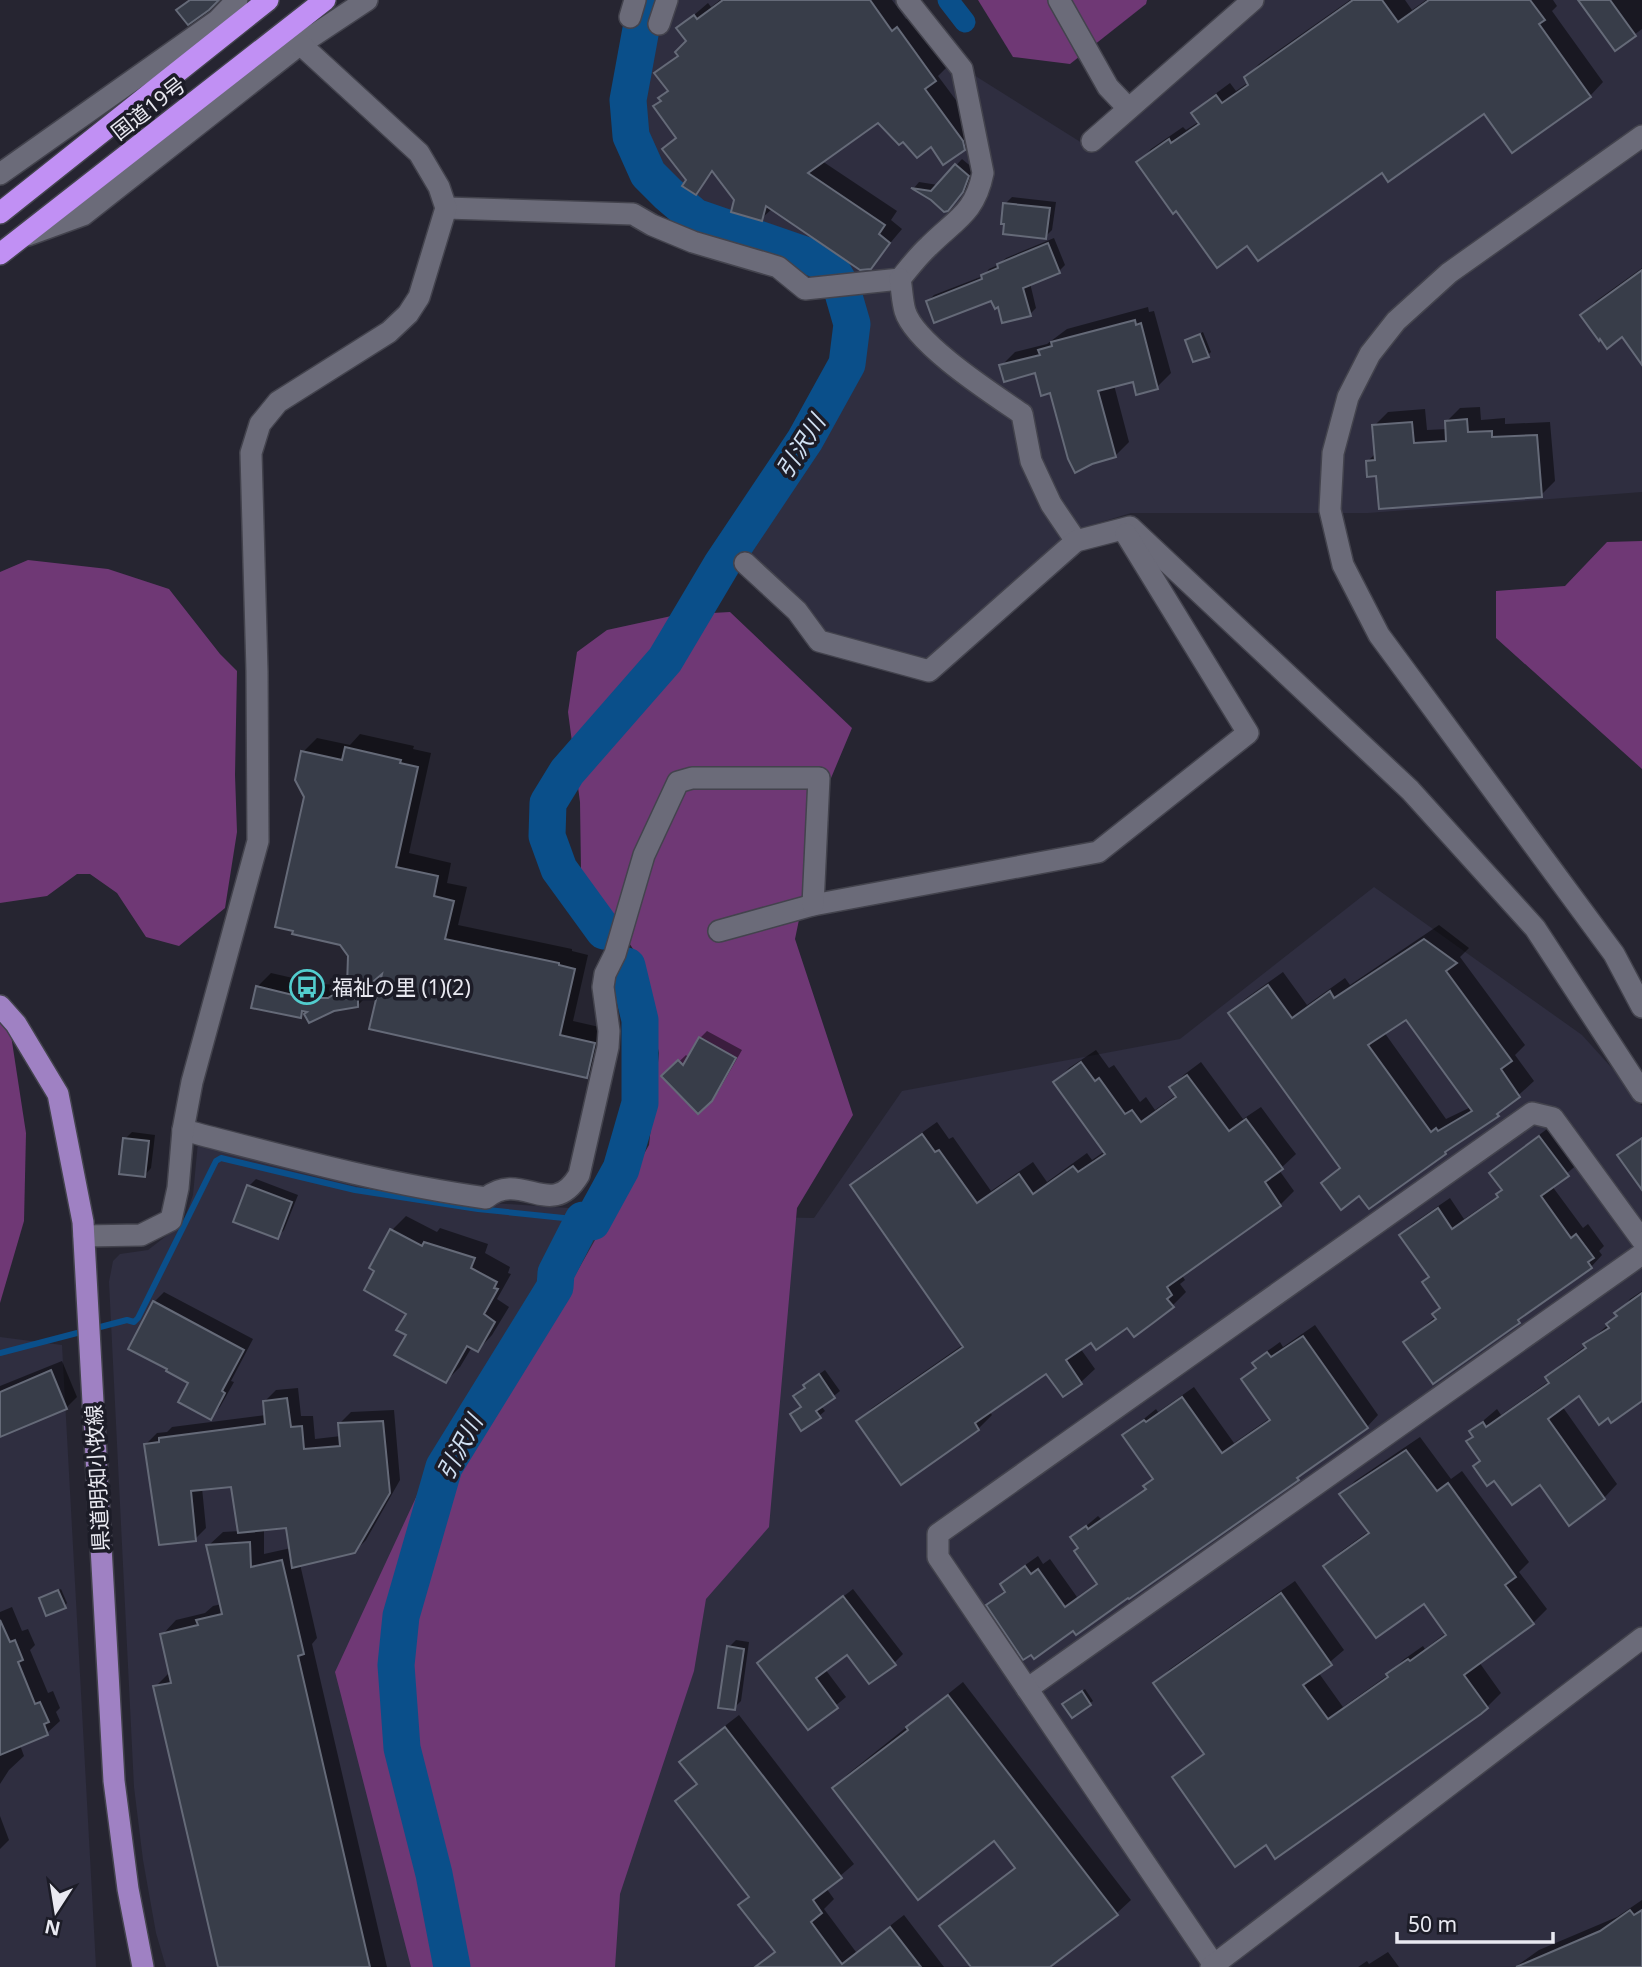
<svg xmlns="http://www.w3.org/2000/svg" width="1642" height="1967" font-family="'Noto Sans','Noto Sans JP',sans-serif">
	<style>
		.built { fill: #2f2e40 }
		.forest { fill: #6f3875 }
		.shadow { fill: #0007; fill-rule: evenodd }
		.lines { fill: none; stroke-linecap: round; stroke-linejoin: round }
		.stream { stroke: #0a4f8a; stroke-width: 6 }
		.canal { stroke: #0a4f8a; stroke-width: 21 }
		.river { stroke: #0a4f8a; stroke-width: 37 }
		.building { fill: #383d49; stroke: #656a78; stroke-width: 2; fill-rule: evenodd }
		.minor-casing { stroke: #43434d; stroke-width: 24 }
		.major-casing { stroke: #43434d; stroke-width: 24 }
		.highway-casing { stroke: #43434d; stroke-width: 24 }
		.minor { stroke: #6b6b79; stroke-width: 21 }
		.major { stroke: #9f81c3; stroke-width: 21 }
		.highway { stroke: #c190f4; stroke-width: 21 }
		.labels { text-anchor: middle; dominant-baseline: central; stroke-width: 7; stroke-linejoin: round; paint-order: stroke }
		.street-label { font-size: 21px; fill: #e9e9f1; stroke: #1c1c27 }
		.poi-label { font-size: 21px; fill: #e9e9f1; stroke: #1c1c27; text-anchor: start }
		.water-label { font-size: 23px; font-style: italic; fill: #d1e1f3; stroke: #1c1c27 }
	</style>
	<rect width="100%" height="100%" fill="#262531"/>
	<g class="built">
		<polygon points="671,0 903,0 950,60 1090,148 1263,0 1642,0 1642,492 1368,513 1131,513 1082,528 925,663 823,636 802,607 737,553 845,388 855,364 858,332 853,292 825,259 805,247 776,233 731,222 709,214 683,196 655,160 638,112 643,76"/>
		<polygon points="1374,887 1582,1035 1629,1087 1642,1106 1642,1967 166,1967 156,1933 143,1860 134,1787 109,1282 113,1261 120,1254 148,1250 183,1223 193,1195 198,1142 477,1202 674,1215 814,1218 902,1091 1180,1039"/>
		<polygon points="0,1337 62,1345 96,1967 0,1967"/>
	</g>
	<g class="forest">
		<polygon points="978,0 1147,0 1146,4 1070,64 1013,57"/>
		<polygon points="1642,541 1642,769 1496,638 1496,591 1565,586 1607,542"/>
		<polygon points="28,560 108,569 169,589 220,654 237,671 235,775 237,832 225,908 179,946 146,937 117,893 90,874 77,874 47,896 0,903 0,572"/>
		<polygon points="730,612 852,728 826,790 795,939 853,1115 797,1208 769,1527 706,1599 694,1671 620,1894 615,1967 411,1967 335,1672 425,1478 510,1363 565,1293 649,1145 659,1053 637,955 581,870 580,802 568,712 577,652 607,630 676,615"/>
		<polygon points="0,1006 7,1009 26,1133 24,1221 0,1303"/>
	</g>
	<g class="shadow">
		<polygon points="720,0 892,0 906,19 911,16 948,66 938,76 976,127 977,135 964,148 903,140 878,121 822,161 897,211 891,220 902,229 870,267 773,208 761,219 736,200 714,171 696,193 665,149 677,136 655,106 669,90 657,73 678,54 688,41 679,28 708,3 711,7"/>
		<polygon points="1350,0 1405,0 1412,10 1426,0 1553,0 1557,6 1552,11 1603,82 1590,96 1512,151 1484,112 1382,171 1248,244 1176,209 1138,163 1151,149 1183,127 1186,130 1200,121 1194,113 1207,100 1230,83 1236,91 1249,82 1246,78 1259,64"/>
		<polygon points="1580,0 1642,0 1642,29 1615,49"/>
		<polygon points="962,159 974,169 965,191 947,209 914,188 919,182 938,185"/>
		<polygon points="1012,197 1056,202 1052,230 1045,237 1005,204"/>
		<polygon points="1054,238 1065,265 1059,271 1030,283 1036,308 1030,314 999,305 992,299 928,301 934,295 983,276 989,269 998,265 1006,258"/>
		<polygon points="1642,268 1642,362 1622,335 1601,337 1582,315 1596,301"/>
		<polygon points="1148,307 1149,312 1154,311 1171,373 1157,387 1134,380 1114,385 1129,442 1115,456 1052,391 1036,371 1001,366 1015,352 1047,344 1067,329"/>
		<polygon points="1203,332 1211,352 1208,355 1187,340"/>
		<polygon points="1480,407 1481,420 1505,418 1505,424 1550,422 1555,481 1541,495 1378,475 1368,461 1376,453 1374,426 1388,412 1425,409 1427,430 1447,429 1446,422 1460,408"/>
		<polygon points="360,734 414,746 413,749 431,753 409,853 451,863 447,883 467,887 458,925 572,949 572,951 588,955 573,1021 608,1029 601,1062 587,1076 384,969 366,986 371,986 371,992 357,1006 333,1010 309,1021 305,1012 300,1016 257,987 271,973 319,984 344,985 349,982 349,955 306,796 303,752 317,738 350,745"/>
		<path d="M1439 925 1469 948 1460 957 1525 1045 1515 1055 1534 1081 1497 1115 1455 1144 1445 1153 1360 1193 1323 1183 1340 1166 1231 1013 1245 999 1283 972 1307 1005 1345 978 1350 985ZM1407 1017 1471 1107 1446 1119 1384 1032Z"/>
		<polygon points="707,1031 742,1050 718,1092 698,1112 664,1076 686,1055 689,1058 700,1038"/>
		<polygon points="1096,1050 1109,1068 1114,1065 1140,1102 1146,1097 1155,1110 1176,1095 1171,1087 1185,1074 1201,1062 1243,1119 1261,1107 1286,1141 1296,1154 1279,1170 1294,1191 1280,1205 1181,1274 1185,1280 1180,1284 1186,1292 1172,1306 1092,1340 1080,1348 1095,1369 1081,1382 1046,1372 989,1411 992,1415 978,1429 901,1482 858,1422 872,1408 964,1344 852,1185 866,1172 937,1122 949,1139 953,1137 991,1191 1033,1162 1047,1182 1087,1153 1092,1160 1105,1151 1056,1082 1069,1068"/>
		<polygon points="1551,1126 1579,1163 1552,1186 1583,1228 1588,1224 1604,1246 1599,1251 1602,1255 1591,1267 1531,1309 1519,1321 1405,1342 1436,1316 1442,1307 1430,1277 1401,1236 1412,1224 1450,1198 1464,1219 1499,1195 1504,1189 1492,1173 1503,1162"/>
		<polygon points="132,1132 155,1135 151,1168 145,1175 125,1139"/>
		<polygon points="256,1179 298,1195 284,1230 277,1237 249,1186"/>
		<polygon points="406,1216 437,1232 440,1228 488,1244 485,1253 510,1267 508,1273 511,1274 497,1299 509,1307 492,1335 478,1350 472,1347 460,1367 446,1381 408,1334 408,1313 392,1230"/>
		<polygon points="1642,1291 1642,1399 1580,1394 1562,1406 1617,1484 1604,1498 1540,1483 1482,1460 1471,1431 1497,1409 1501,1415 1549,1381 1547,1378 1561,1364 1587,1345 1586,1344 1609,1324 1630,1299"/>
		<polygon points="164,1292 253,1339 231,1381 234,1382 220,1407 210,1417 190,1382 154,1302"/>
		<polygon points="1315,1325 1378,1415 1367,1427 1074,1628 988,1605 1006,1589 1002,1584 1014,1573 1038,1556 1043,1564 1050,1559 1077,1597 1098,1582 1072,1538 1098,1516 1101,1519 1147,1487 1154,1478 1124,1435 1156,1409 1158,1412 1194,1387 1234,1443 1270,1418 1243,1379 1256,1366 1255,1364 1266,1352 1280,1342 1283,1347"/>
		<polygon points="62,1361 77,1397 66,1408 0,1435 0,1386"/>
		<polygon points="825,1370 840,1391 821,1406 825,1411 819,1416 792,1414 802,1406 795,1396 806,1387 811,1380"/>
		<path d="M298 1388 301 1416H313L315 1439 341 1436 340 1423 351 1412 394 1410 400 1480 366 1540 354 1552 300 1564 317 1638 312 1644 387 1967H220L155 1687 170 1672 162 1635 176 1620 205 1613 213 1606 222 1604 208 1546 223 1532 240 1531 233 1485 202 1488 206 1528 195 1539 145 1445 157 1433 167 1432 172 1427 266 1415 265 1401 276 1390ZM288 1526 291 1548 264 1554V1529Z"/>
		<polygon points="1420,1437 1451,1479 1462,1471 1529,1562 1519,1572 1547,1609 1533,1623 1479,1662 1501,1693 1487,1707 1266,1843 1174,1778 1205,1752 1156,1683 1170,1669 1295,1581 1344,1650 1318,1672 1343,1707 1388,1675 1403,1660 1423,1646 1425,1649 1447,1632 1424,1601 1326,1566 1340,1552 1369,1531 1342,1494 1355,1481"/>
		<polygon points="61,1589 67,1603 65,1606 41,1599"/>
		<polygon points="853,1589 903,1654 894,1663 847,1653 825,1669 846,1697 809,1728 768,1655"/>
		<polygon points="12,1607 22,1631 28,1629 35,1645 30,1650 48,1693 53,1691 60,1708 56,1712 60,1721 47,1733 20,1745 24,1756 9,1770 0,1784 0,1612"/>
		<polygon points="736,1640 749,1642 741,1701 734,1708 729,1647"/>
		<polygon points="963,1682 1131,1900 1117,1913 1048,1967 974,1967 942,1926 956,1912 1016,1866 995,1839 834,1788 848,1774"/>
		<polygon points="1085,1689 1093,1701 1072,1716 1067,1701"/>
		<polygon points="739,1715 854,1864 826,1888 834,1899 824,1909 856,1952 904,1915 944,1967 758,1967 776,1951 740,1905 750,1895 677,1801 697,1782 682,1762 695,1749"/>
		<polygon points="0,1816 9,1840 0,1849"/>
		<polygon points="1642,1900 1642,1967 1515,1967 1539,1950 1617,1917"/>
		<polygon points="1388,1952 1399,1967 1358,1967 1367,1961 1369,1964"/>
	</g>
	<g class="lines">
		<polyline class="stream" points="0,1353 127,1320 134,1322 138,1318 216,1161 221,1158 355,1190 478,1209 583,1220"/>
		<polyline class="canal" points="948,0 965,22"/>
		<g class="river">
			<polyline points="604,931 559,869 547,836 548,803 567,772 665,660 722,564 805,440 847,364 852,324 841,286 834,274 819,260 695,217 668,194 648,174 631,136 628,100 641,29 650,0"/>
			<polyline points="452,1967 434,1874 402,1748 396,1665 401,1616 444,1467 555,1287 556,1273 583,1220 592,1222 621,1169 640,1103 640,1020 627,966"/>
		</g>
	</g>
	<g class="building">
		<polygon points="190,0 219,0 209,10 188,25 176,10"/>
		<polygon points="723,0 870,0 892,31 897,27 936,81 925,89 963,141 965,150 943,165 931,147 917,158 903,142 899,145 878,123 808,173 885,225 879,234 890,243 871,269 860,270 766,206 762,221 731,212 734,200 712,171 696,195 682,186 686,180 662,149 676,138 653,106 661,101 658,98 668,91 654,73 678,56 675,52 686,41 676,28 694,15 697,19"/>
		<polygon points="1353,0 1382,0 1398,22 1429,0 1530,0 1545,20 1539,24 1591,97 1512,153 1484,114 1388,182 1382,173 1258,261 1247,246 1217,268 1176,211 1173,214 1136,162 1169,139 1171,143 1199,124 1191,113 1216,95 1222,103 1248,85 1244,77"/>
		<polygon points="1578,0 1610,0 1636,36 1615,51"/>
		<polygon points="955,164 969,176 963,192 948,211 944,212 931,200 911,188 931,191"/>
		<polygon points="1003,203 1050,208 1046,239 1003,234 1004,224 1001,224"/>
		<polygon points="1048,243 1060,273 1023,288 1031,316 1002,323 998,307 995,309 991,301 934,323 926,301 982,279 981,275 998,268 997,264"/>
		<polygon points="1642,270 1642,365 1622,337 1607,349 1600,339 1599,341 1580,315"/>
		<polygon points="1135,320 1136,325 1141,323 1158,389 1136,395 1133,382 1098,391 1116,457 1092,464 1075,473 1068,459 1050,393 1041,396 1035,373 1004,382 999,365 1040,355 1038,350 1052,346 1051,342"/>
		<polygon points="1200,334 1209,357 1193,362 1185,340"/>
		<polygon points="1467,419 1468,432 1492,431 1492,437 1537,435 1542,497 1379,509 1376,476 1367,477 1366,461 1375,460 1372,425 1412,422 1414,443 1446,441 1445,421"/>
		<polygon points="345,747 401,760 400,763 418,767 396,867 438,876 434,896 454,901 445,939 559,963 559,965 575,969 560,1035 595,1043 587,1078 369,1029 382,974 353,999 358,999 358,1007 334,1011 309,1023 304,1014 307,1012 302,1011 301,1018 251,1008 256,986 305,998 328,998 347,986 348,956 340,945 292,934 293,931 275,927 304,797 295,780 301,751 342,760"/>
		<path d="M1424 939 1457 963 1446 971 1512 1061 1501 1069 1520 1097 1497 1114 1499 1116 1445 1152 1446 1154 1369 1209 1359 1196 1341 1210 1321 1183 1340 1168 1228 1013 1268 985 1292 1018 1330 991 1334 998ZM1406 1020 1472 1111 1438 1131 1436 1128 1431 1132 1368 1045Z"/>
		<polygon points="699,1037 736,1058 712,1101 698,1114 661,1076 678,1060 683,1065"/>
		<polygon points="1081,1062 1095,1081 1099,1078 1125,1114 1132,1110 1141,1122 1176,1097 1169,1087 1187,1075 1229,1131 1246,1119 1273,1155 1283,1169 1265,1182 1281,1206 1167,1287 1172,1295 1167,1299 1174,1307 1153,1323 1134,1337 1127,1328 1096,1350 1091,1343 1066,1360 1082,1384 1063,1397 1046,1374 975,1423 979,1430 901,1485 856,1421 963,1347 850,1185 922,1134 935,1152 939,1150 977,1203 1019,1174 1033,1194 1073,1166 1078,1172 1105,1154 1053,1082"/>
		<polygon points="1539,1136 1569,1176 1541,1196 1571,1238 1576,1234 1594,1258 1588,1262 1592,1268 1518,1320 1520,1323 1514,1327 1433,1384 1403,1342 1436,1319 1432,1314 1440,1308 1422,1282 1429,1277 1399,1235 1438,1208 1452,1229 1498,1197 1496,1194 1502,1190 1489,1173"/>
		<polygon points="123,1138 149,1141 145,1177 119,1174"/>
		<polygon points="1642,1138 1642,1190 1617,1155"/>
		<polygon points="247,1185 292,1202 278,1239 233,1222"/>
		<polygon points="390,1229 422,1246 424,1242 475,1258 471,1268 497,1282 494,1288 498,1289 484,1314 495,1322 478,1352 467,1346 446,1383 394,1355 406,1335 396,1330 406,1314 364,1290 374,1271 369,1268"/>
		<polygon points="1642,1293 1642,1401 1611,1423 1608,1418 1599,1425 1579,1396 1548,1419 1605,1499 1569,1526 1540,1485 1512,1505 1494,1481 1487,1486 1473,1466 1480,1461 1466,1441 1473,1437 1469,1431 1483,1422 1486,1427 1549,1383 1545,1377 1586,1348 1583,1344 1609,1328 1606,1324 1617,1316 1614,1313"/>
		<polygon points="153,1301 244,1350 222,1391 225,1393 211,1420 178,1402 188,1383 166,1371 167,1369 128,1349"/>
		<polygon points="1303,1336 1368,1428 1297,1478 1299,1480 1129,1599 1128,1598 1076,1635 1073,1631 1034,1659 1031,1655 1023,1660 986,1605 1005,1592 1000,1584 1025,1566 1031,1574 1038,1569 1065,1607 1097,1584 1074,1551 1078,1548 1070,1537 1086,1526 1088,1529 1146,1489 1143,1486 1153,1479 1122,1435 1144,1420 1146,1422 1182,1397 1222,1453 1270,1420 1241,1379 1256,1368 1252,1363 1267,1352 1271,1357"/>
		<polygon points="51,1370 67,1409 0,1437 0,1392"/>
		<polygon points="819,1374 835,1398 816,1411 821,1418 801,1431 790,1414 801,1407 793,1396 805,1388 803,1385"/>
		<polygon points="287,1398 291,1427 302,1426 304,1449 340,1446 338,1423 383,1421 390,1493 355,1553 292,1568 286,1528 238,1533 231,1487 191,1491 196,1541 159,1545 144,1444 159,1442 159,1438 265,1424 263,1401"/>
		<polygon points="1406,1450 1437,1491 1448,1483 1516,1577 1505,1585 1534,1624 1464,1675 1488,1708 1481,1714 1275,1859 1266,1845 1235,1867 1172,1777 1204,1754 1153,1683 1281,1593 1332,1665 1303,1685 1328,1719 1388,1677 1386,1674 1408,1659 1410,1661 1446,1635 1424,1604 1376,1638 1323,1566 1369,1533 1339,1494"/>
		<polygon points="250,1542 251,1567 282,1560 304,1654 298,1656 370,1967 218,1967 153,1686 171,1683 160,1634 198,1625 196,1620 222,1614 206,1545"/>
		<polygon points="58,1590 66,1608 46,1616 39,1598"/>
		<polygon points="843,1596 896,1665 869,1684 847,1655 816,1678 838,1708 808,1730 757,1663"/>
		<polygon points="0,1620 10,1642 15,1640 23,1660 18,1662 35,1704 40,1702 49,1722 44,1724 48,1735 0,1755"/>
		<polygon points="727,1646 744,1649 735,1710 718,1708"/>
		<polygon points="1082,1691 1091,1705 1072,1718 1062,1704"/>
		<polygon points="948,1695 1118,1915 1050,1967 971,1967 939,1926 1015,1868 994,1841 918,1900 832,1788 908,1730 906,1727"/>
		<polygon points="725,1727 842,1878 813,1900 822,1913 811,1922 842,1964 890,1927 921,1967 755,1967 775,1952 738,1905 749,1897 675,1801 697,1784 679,1762"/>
		<polygon points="1630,1910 1634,1915 1642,1910 1642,1967 1516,1967 1600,1931"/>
	</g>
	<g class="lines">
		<g class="minor-casing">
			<g id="minor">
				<polyline points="1059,0 1108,87 1128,108"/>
				<polyline points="630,17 635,0"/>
				<polyline points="659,24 667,0"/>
				<polyline points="1642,136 1449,273 1396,321 1370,354 1348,397 1333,453 1330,510 1343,565 1379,635 1614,954 1642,1007"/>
				<polyline points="1092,141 1253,0"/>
				<polyline points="0,174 218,20 237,0"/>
				<path d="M446 208 633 214 652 225 693 242 778 267 805 289 900 279C909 268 918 256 929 246 956 219 975 213 983 173L962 69 907 0"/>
				<polyline points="28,235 83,215 299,45 367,0"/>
				<path d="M900 279C902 289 902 301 905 311 915 344 993 394 1022 414L1031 461 1051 504 1076 541"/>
				<polyline points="745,563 797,611 819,641 929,671 1076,541 1130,527 1410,790 1535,928 1642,1092"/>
				<polyline points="719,931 813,905 1098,852 1248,733 1126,534"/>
				<path d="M183 1130C284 1156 383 1184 486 1198 522 1169 551 1222 579 1175L608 1047 609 1031 603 987 605 974 615 954 644 855 678 782 692 778H819L813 905"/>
				<polyline points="84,1236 141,1235 171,1220 178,1188 183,1130 192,1082 258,841 257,671 251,453 260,424 278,402 389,332 408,314 419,297 446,208 439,187 419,153 286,31"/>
				<polyline points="1027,1689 1642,1254"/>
				<polyline points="1214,1965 938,1557 938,1534 1532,1113 1553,1118 1642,1240"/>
				<polyline points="1211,1967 1642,1638"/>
			</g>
		</g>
		<g class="major-casing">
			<polyline id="major" points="0,1006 16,1024 58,1094 83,1222 114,1781 128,1889 143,1967"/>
		</g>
		<g class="highway-casing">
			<g id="highway">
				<polyline points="0,213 268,0"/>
				<polyline points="0,254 325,0"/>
			</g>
		</g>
		<use href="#minor" class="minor"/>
		<use href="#major" class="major"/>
		<use href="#highway" class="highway"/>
	</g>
	<defs>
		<g id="bus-ring" transform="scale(1.75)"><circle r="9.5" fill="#1c1c27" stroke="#52cdce" stroke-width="1.5"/><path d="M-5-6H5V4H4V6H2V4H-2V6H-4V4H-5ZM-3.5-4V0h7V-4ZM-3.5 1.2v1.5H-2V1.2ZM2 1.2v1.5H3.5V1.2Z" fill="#52cdce"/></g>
	</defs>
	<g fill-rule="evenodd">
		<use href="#bus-ring" x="307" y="987"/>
	</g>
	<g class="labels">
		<g class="street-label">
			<text transform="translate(148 108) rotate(-38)">国道19号</text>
			<text transform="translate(97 1478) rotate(-93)">県道明知小牧線</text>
		</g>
		<g class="poi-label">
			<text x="332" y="987">福祉の里 (1)(2)</text>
		</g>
		<g class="water-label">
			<text transform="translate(800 446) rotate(-58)">引沢川</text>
			<text transform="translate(459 1447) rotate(-62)">引沢川</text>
		</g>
	</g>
	<g transform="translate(56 1911) rotate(192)" stroke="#1c1c27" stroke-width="5" paint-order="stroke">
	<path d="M0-5L12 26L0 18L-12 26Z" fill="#e9e9f1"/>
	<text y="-10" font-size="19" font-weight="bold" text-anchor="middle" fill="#e9e9f1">N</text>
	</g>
	<path d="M1397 1932v10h156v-10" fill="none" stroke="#e9e9f1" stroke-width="3.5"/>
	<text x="1408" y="1932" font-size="21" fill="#e9e9f1" stroke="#1c1c27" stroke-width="5" paint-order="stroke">50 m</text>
</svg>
